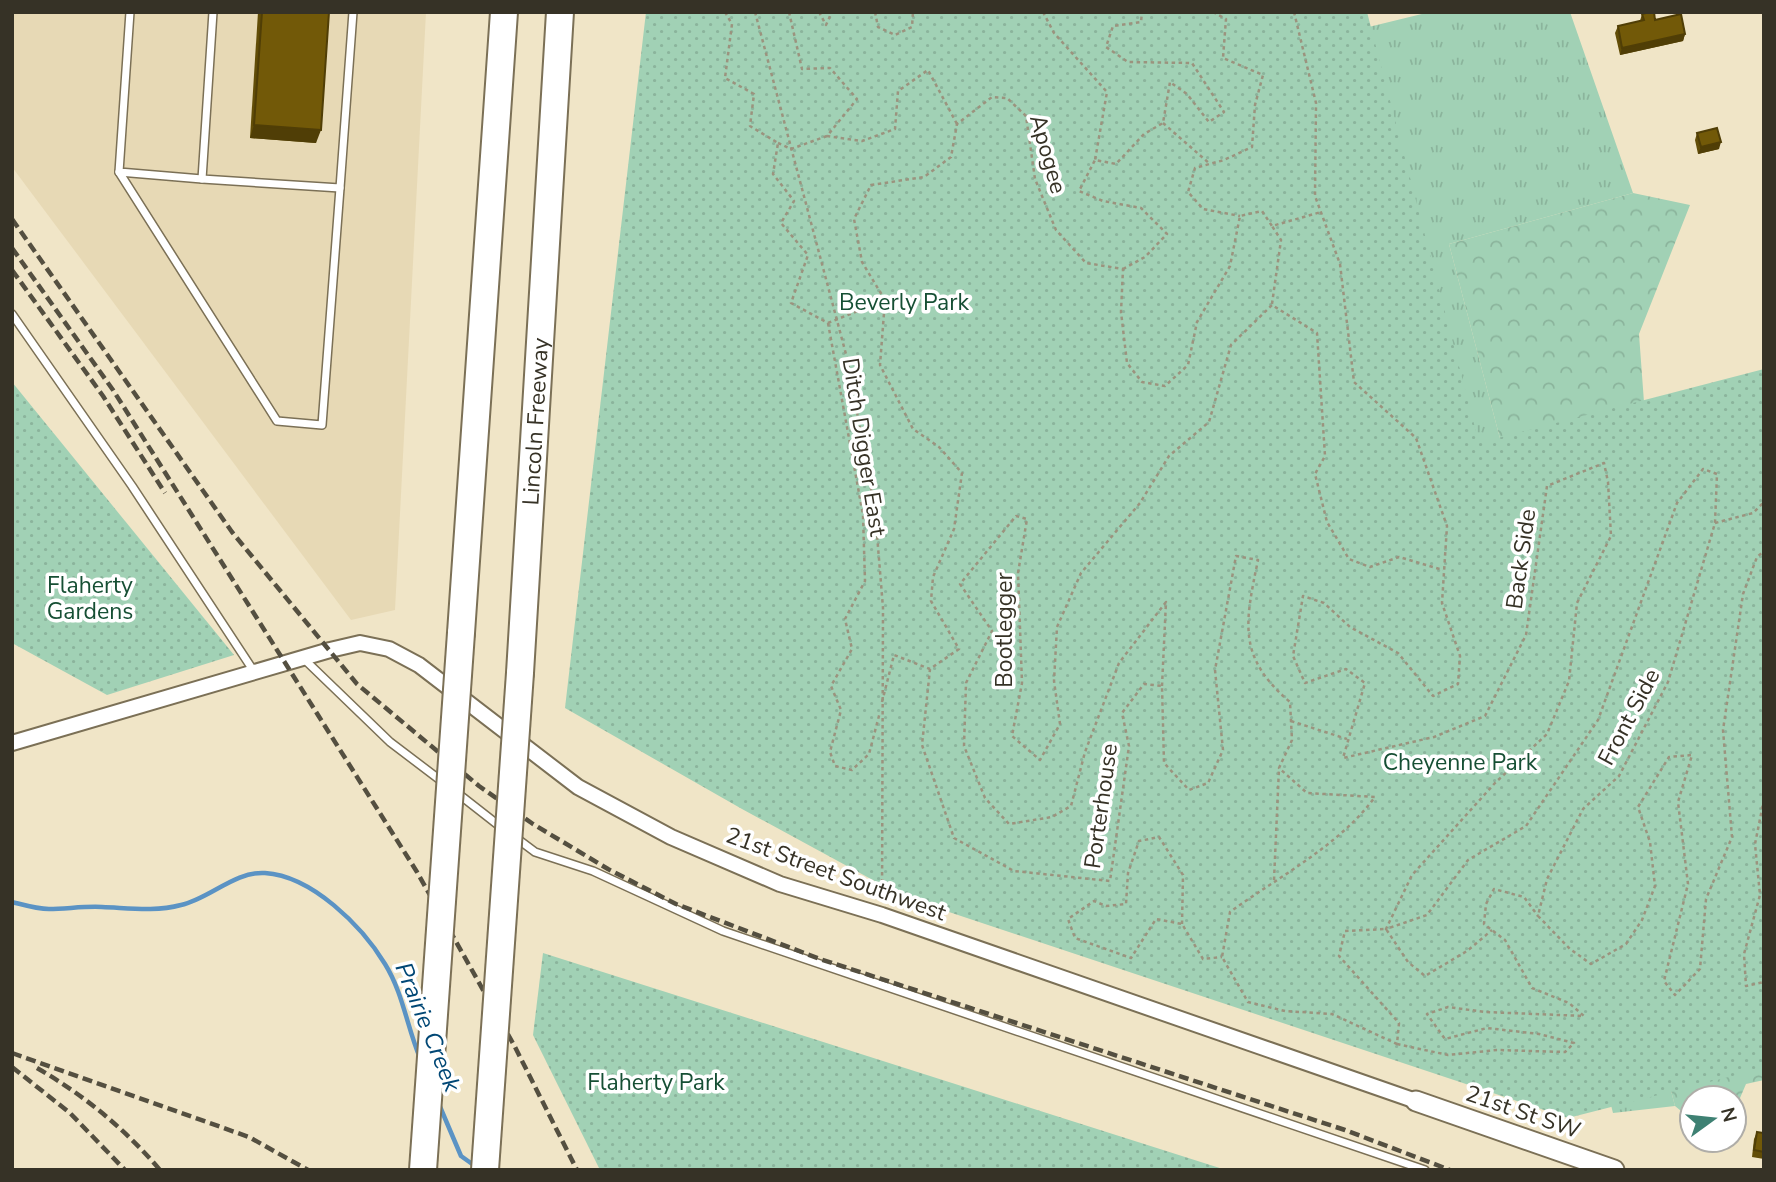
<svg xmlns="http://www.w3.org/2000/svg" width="1776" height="1182" font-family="'Nunito Sans',sans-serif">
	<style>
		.built { fill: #e7d9b5 }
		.grass { fill: url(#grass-tufts) }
		.forest { fill: url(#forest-crowns) }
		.park { fill: url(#park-dots) }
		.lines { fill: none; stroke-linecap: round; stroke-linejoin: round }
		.stream { stroke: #5b93c4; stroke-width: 4.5 }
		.service-casing { stroke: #7b7056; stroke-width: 10 }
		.minor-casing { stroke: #7b7056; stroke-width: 18 }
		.tertiary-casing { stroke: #7b7056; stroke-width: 23 }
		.motorway-casing { stroke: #7b7056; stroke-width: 30 }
		.path { stroke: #9b937e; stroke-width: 2.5; stroke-dasharray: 3.5 3.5; stroke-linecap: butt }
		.service { stroke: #fff; stroke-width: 7 }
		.minor { stroke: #fff; stroke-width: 14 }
		.tertiary { stroke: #fff; stroke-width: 19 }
		.motorway { stroke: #fff; stroke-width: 26 }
		.rail { stroke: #544f40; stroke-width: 4.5; stroke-dasharray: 10 5; stroke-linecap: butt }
		.motorway-bridge-casing { stroke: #7b7056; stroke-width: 30; stroke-linecap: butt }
		.motorway-bridge { stroke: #fff; stroke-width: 26 }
		.wall { fill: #624d07 }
		.shaded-wall { fill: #503e06 }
		.building { fill: #725908; stroke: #503e06; stroke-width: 2 }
		.labels { text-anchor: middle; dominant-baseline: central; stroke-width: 7; stroke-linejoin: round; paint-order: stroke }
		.street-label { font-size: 23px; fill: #363226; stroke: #fff }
		.park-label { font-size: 23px; fill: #164f34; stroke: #fff }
		.water-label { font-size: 24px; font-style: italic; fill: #004775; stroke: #fff }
	</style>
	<defs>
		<pattern id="grass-tufts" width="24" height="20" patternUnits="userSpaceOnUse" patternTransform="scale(1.75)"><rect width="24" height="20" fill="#a1d1b5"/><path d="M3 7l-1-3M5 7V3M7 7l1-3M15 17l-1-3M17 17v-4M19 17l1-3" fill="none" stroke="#8bb49c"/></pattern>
		<pattern id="forest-crowns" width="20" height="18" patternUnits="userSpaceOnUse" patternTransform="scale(1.75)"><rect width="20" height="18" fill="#a1d1b5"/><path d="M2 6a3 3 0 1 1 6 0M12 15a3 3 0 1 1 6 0" fill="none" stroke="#8bb49c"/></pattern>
		<pattern id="park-dots" width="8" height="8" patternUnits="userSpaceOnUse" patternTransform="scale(1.75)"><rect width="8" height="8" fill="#a1d1b5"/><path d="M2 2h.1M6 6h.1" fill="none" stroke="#8bb49c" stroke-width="1.8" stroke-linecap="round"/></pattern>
	</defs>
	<rect width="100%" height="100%" fill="#f0e5c7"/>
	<polygon class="built" points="12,12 426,12 395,610 351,620 12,167"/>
	<polygon class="grass" points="1430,12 1570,12 1633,193 1449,244 1675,1106 1613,1113 1340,34"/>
	<polygon class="forest" points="1633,193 1690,205 1639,334 1645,416 1764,371 1764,1080 1746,1084 1734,1112 1734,1098 1692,1098 1692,1120 1675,1106 1449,244"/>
	<g class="park">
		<polygon points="646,12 1367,12 1479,443 1764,369 1764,1068 1568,1118 904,897 742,809 565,708"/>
		<polygon points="12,382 234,655 107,695 12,643"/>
		<polygon points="543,953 1226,1170 600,1170 533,1035"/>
	</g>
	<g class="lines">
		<g class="stream">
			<path d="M12 902C24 905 37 909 49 909 66 909 84 906 102 907 129 908 155 912 181 905 209 899 235 871 265 873 312 876 362 926 385 964 403 993 407 1027 420 1058"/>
			<polyline points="438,1102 461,1156 475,1166"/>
		</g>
		<g class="service-casing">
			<g id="service">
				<polyline points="130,12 119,172 202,179"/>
				<polyline points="213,12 202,179 340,188 353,12"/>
				<polyline points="119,172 277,421 322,425 340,188"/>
				<polyline points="12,314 132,486 255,673"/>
				<polyline points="304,659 390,742 444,783"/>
				<polyline points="456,792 502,828"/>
				<polyline points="515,837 535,852 593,871 723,931 1425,1170"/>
			</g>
		</g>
		<g class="minor-casing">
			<polyline id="minor" points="12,743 330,650 360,643 389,649 419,665 578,787 671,837 780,884 882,915 1416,1101"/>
		</g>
		<g class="tertiary-casing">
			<polyline id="tertiary" points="1416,1101 1614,1170"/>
		</g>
		<g class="motorway-casing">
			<g id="motorway">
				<polyline points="461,633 504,12"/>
				<path id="s1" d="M520 673 560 12"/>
			</g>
		</g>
		<g class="path">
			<polyline points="725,12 732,24 725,78 754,94 750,126 778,143 773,174 794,201 781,223 808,255 791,303 828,323"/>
			<polyline points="755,12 847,358 875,510 883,608 882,901"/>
			<polyline points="789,12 802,69 830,68 857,99 827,136 862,141 895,129 898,91 928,70 957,124"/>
			<polyline points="819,12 826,25 832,12"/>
			<polyline points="875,12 878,27 895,35 912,27 913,12"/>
			<polyline points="1043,12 1054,33 1107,92 1095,160"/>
			<polyline points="1213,12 1226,19 1223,58 1263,75 1255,105 1252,147 1224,160 1195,168 1188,192 1203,209 1240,216"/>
			<polyline points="1294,12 1316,103 1315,196 1340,264 1354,382 1416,438 1447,526 1442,603 1460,656 1458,684 1433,696 1398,653 1350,627 1324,603 1303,596 1293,656 1305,683 1346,669 1365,683 1343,758 1434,737 1485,716 1526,635 1547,486 1604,463 1608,482 1611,536 1577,603 1569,681 1547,734 1495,783 1412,875 1386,929 1427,915 1468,860 1526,826 1598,720 1677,503 1703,469 1717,474 1715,523 1668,682 1619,776 1583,809 1547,879 1538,916 1570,949 1591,964 1626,944 1642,920 1655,886 1650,842 1638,807 1669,757 1692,755 1678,802 1688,884 1664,981 1675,995 1700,969 1706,899 1732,837 1723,730 1743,594 1757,557 1764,551"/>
			<polyline points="1163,123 1210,164"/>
			<polyline points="778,143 791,149 827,136"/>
			<polyline points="1123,269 1145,257 1167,234 1141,208 1103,201 1079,191 1095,160 1116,164 1144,134 1163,123 1170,82 1187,94 1209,122 1224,112 1192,63 1128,62 1106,47 1113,26 1141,22 1142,12"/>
			<path d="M885 300 880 365 913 429 939 447 962 473 954 529 933 577 931 601 959 649 930 669 922 745 954 838 1014 871 1110 881 1129 746 1122 713 1144 684 1162 686 1164 763 1189 790 1208 783 1223 750 1215 670 1236 556 1258 560C1245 623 1237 657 1290 702L1292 740 1279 768 1307 793 1375 797C1339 846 1278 877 1230 912L1222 957 1248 1002 1285 1011 1332 1014 1397 1044 1399 1023 1339 956 1345 931 1386 929 1408 962 1425 976 1467 951 1492 930"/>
			<polyline points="885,300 862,262 854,219 871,185 924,177 951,157 957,124 992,97 1007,98 1026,116 1035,179 1056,230 1086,263 1123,269 1121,312 1127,363 1142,382 1165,386 1188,365 1197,322 1230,266 1240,216 1262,211 1272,226 1321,212"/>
			<polyline points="1272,304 1281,240 1272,226"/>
			<polyline points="828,323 863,515 865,581 845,619 852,649 831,686 841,710 830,752 835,766 852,770 869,754 880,712"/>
			<polyline points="828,323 885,300"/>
			<polyline points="1715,523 1753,513 1764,502"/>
			<polyline points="1162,686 1166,602 1119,663 1085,752 1071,806 1052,817 1009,824 985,798 964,746 966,683 992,631 960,584 1016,516 1027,519 1018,573 1022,683 1012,736 1040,760 1060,724 1054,681 1057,627 1081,573 1140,503 1169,456 1209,422 1231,345 1272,305 1317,333 1325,456 1315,474 1327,522 1349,559 1370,567 1399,557 1443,570"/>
			<polyline points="882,702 894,655 930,669"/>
			<polyline points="1291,721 1347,739"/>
			<polyline points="1764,799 1755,844 1760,895 1744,954 1746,986 1764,982"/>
			<polyline points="1274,880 1279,768"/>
			<polyline points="1182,924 1183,875 1159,837 1139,841 1128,873 1126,904 1106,906 1094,901 1068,919 1075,938 1131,958 1156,919 1182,924 1203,959 1222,957"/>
			<polyline points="1397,1044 1448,1055 1497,1050 1565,1052 1574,1043 1539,1034 1487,1028 1445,1039 1427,1014 1448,1007 1485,1012 1584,1016 1569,1003 1532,988 1505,940 1484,924 1486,904 1494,889 1524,897 1538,916"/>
		</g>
		<use href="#service" class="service"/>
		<use href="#minor" class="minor"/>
		<use href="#tertiary" class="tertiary"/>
		<use href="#motorway" class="motorway"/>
		<g class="rail">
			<polyline points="12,219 232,532 357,684 479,786 533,824 608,869 676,904 820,959 1345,1130 1450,1170"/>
			<polyline points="12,248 113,390 417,872 515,1047 577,1170"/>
			<polyline points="12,270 103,396 165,493"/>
			<polyline points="12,1053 249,1137 308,1170"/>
			<polyline points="12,1067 70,1113 125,1170"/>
			<path d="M37 1068C84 1095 125 1129 160 1170"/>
		</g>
		<g class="motorway-bridge-casing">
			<g id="motorway-bridge">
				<polyline points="423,1170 461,633"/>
				<polyline points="485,1170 520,673"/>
			</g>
		</g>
		<use href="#motorway-bridge" class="motorway-bridge"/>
	</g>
	<g class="wall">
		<polygon points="258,12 329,12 316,143 250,138"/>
		<polygon points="1642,14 1685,34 1683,41 1620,55 1615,33 1618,26 1640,21"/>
		<polygon points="1697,133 1719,149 1698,154 1695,140"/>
		<polygon points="1757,1132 1764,1133 1764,1159 1752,1157 1754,1139"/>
	</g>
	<g class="shaded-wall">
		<polygon points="1685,34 1683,41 1620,55 1622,48"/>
		<polygon points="254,125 321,130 316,143 250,138"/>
		<polygon points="1721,142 1719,149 1698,154 1701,147"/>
	</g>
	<g class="building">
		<polygon points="262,12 329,12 321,130 254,125"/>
		<polygon points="1650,12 1654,12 1655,20 1681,14 1685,34 1622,48 1618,26 1644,20 1642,14"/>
		<polygon points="1717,128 1721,142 1701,147 1697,133"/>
		<polygon points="1757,1132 1764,1133 1764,1152 1754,1150"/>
	</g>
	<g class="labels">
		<g class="street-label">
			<text transform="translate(1048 154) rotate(74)">Apogee</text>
			<text stroke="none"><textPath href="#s1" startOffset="252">Lincoln Freeway</textPath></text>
			<text transform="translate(864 447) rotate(81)">Ditch Digger East</text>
			<text transform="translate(1521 559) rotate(-82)">Back Side</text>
			<text transform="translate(1004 630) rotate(-90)">Bootlegger</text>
			<text transform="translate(1629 717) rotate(-62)">Front Side</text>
			<text transform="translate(1101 806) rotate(-82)">Porterhouse</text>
			<text transform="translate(836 874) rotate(20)">21st Street Southwest</text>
			<text transform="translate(1523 1112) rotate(19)">21st St SW</text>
		</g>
		<g class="park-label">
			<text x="904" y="302">Beverly Park</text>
			<text x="90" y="585">Flaherty<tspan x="90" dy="26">Gardens</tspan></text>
			<text x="1460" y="762">Cheyenne Park</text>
			<text x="656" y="1082">Flaherty Park</text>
		</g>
		<g class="water-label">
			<text transform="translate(428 1027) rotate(68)">Prairie Creek</text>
		</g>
	</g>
	<rect width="1776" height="1182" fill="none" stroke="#363226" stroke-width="28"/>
	<g transform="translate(1713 1119) rotate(75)"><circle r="33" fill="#ffffff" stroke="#afada8" stroke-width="2"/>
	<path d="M0-5L12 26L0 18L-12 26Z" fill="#3e8173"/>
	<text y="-10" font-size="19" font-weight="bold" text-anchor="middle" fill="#363226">N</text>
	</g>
</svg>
